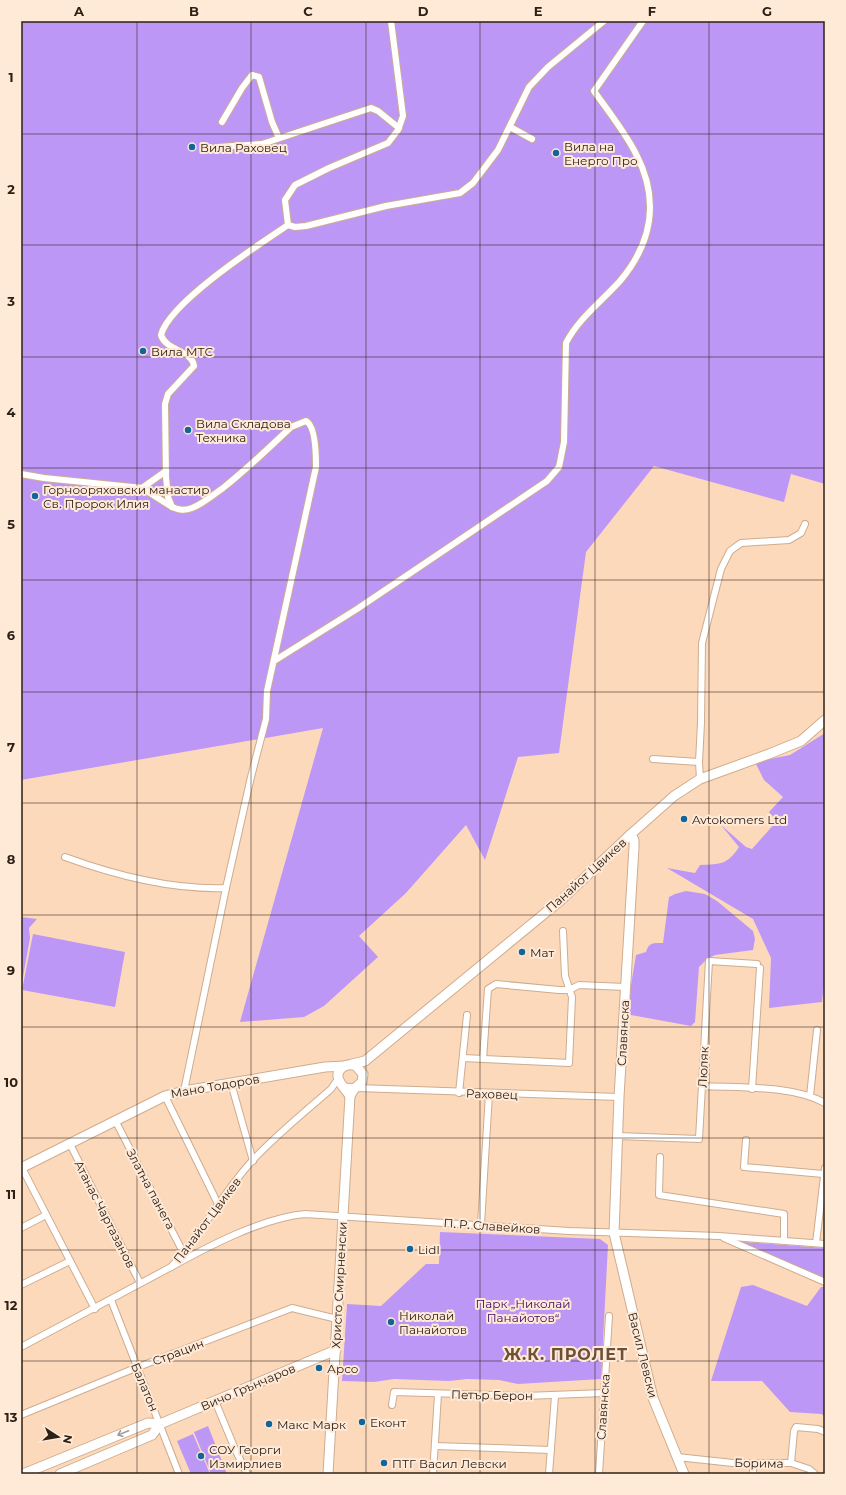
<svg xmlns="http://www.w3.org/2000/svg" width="846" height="1495" font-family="Montserrat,sans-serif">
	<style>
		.green { fill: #bd97f6 }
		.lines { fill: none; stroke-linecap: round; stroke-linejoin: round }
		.street-casing { stroke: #cfac8f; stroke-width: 8 }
		.secondary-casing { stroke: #cfac8f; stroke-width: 11 }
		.street { stroke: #fff; stroke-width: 6 }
		.secondary { stroke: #fff; stroke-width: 9 }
		.oneway { stroke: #a09b96 }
		.grid { fill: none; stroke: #2d2015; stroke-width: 1; stroke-opacity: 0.55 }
		.poi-dot { fill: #126697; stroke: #ffe9d7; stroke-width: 1.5 }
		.labels { text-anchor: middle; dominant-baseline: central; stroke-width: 4; stroke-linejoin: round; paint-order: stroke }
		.poi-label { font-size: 12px; fill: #2d2015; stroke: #ffe9d7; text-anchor: start }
		.street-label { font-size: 12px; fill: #2d2015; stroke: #ffe9d7 }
		.park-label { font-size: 12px; fill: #3a0665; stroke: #ffe9d7 }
		.district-label { font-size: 16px; font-weight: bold; letter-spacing: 1px; fill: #6e5036; stroke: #ffe9d7 }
		.neatline { fill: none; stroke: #2d2015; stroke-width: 1.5 }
		.grid-label { font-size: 13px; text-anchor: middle; font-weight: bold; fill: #2d2015 }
	</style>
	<rect width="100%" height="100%" fill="#fdd9bb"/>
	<g class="green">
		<polygon points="21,21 825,21 825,484 791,474 784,502 654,466 586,552 559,753 518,757 485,860 466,825 406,893 359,936 378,957 324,1006 304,1017 240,1022 323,728 21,780"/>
		<path d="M825 733V983L824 984 822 1002 769 1008 771 958 753 919 667 868 695 873 700 865C721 864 727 865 739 847L721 825 746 847 752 849 777 821 769 812 783 797 764 780 755 762 790 755Z"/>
		<path d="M686 891 705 894 717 901 753 931 755 939 753 950 715 955 707 959 699 967 695 1022 691 1026 631 1015 627 1009 636 955 646 952C649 942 653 943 663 943L669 897 675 894Z"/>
		<polygon points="21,917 37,919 29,928 30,938 21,988"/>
		<polygon points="33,934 125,952 115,1007 22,990"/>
		<polygon points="440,1232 600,1239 608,1245 601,1379 518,1384 499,1380 467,1379 449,1381 394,1379 374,1382 342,1381 347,1304 381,1306 426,1264 439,1264"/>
		<polygon points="744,1242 825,1248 825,1278 745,1245"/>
		<polygon points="753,1285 807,1306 821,1287 825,1287 825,1416 821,1414 790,1412 762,1381 711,1381 741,1287"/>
		<polygon points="208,1426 227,1474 211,1474 194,1432"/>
		<polygon points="193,1434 210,1474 191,1474 177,1441"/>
	</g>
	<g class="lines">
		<g class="street-casing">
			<g id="street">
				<polyline points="222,122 242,88 252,75 259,77 272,122 279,138"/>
				<polyline points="510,127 532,139"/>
				<polyline points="219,147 262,144 371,108 378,111 399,128"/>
				<polyline points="288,225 295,227 306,226 386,206 460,193 473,183 498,150 529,87 548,67 604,21"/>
				<polyline points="21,474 44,478 142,488 172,507"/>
				<polyline points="142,488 166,471"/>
				<path d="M274 661 357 609 547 481 559 467 564 442 566 343C578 319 602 301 620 281 652 243 660 200 636 154 625 132 608 111 594 91L643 21"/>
				<polyline points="653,759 699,762"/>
				<polyline points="700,779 699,762 701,723 702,643 721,569 730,551 741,543 789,540 801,533 805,524"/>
				<path d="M65 857C117 876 171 890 226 888"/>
				<polyline points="463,1058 569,1063 572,997 565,976 563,931"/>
				<polyline points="483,1059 488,989 496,984 559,990 569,990 579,985 625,987"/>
				<polyline points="231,1083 253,1161"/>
				<path d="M702 1086C740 1088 792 1085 825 1103"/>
				<polyline points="357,1088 619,1097"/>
				<polyline points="752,1089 760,968"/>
				<path d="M184 1091 226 888 251 777 266 719 267 691 316 467C316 456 316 426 306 421L291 427C269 448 247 469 223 488 213 495 203 504 192 508 184 511 179 510 172 507L168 497 166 477 165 404 168 394 194 366C192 350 166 351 161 335 169 303 258 245 288 225L285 200 295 185 329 168 388 143 398 130 403 116 391 21"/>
				<polyline points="459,1093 467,1015"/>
				<polyline points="165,1096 218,1204"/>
				<polyline points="810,1096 817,1030"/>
				<polyline points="115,1120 185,1256"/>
				<polyline points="617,1136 699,1139 709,961 757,964"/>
				<polyline points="746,1140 744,1167 823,1174"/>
				<polyline points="70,1144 140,1283"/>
				<polyline points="660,1157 659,1195 784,1214 784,1241"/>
				<polyline points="21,1166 95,1309"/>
				<polyline points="481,1224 489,1094"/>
				<polyline points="21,1228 46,1215"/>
				<polyline points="724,1238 825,1282"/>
				<polyline points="816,1243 825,1168"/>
				<path d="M171 1267C209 1246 262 1218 305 1214L569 1231 719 1236 825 1244"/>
				<polyline points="21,1285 70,1261"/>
				<polyline points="111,1300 179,1474"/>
				<path d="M21 1347 171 1267C201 1234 222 1194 252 1161 276 1135 305 1112 331 1089L338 1079"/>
				<polyline points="215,1401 235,1449 247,1474"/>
				<polyline points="392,1405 394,1392 525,1396 604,1393"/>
				<polyline points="21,1415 133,1369 292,1308 337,1319"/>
				<polyline points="435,1446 551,1450"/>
				<polyline points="677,1457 733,1463 791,1463 809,1469 815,1474"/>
				<polyline points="791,1463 794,1431 796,1427 818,1429 825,1432"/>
				<polyline points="753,1464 753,1474"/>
				<polyline points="433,1474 438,1394"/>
				<polyline points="549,1474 555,1396"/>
				<polyline points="599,1474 609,1316"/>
			</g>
		</g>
		<g class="secondary-casing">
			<g id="secondary">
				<polyline points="631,834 634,840 634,847 619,1097 614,1233 653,1398 684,1474"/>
				<polyline points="352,1064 365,1061 561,900 631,834 674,796 700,779 769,754 801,741 825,720"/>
				<path d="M345 1088 354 1089 362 1082 363 1074 356 1066C351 1064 347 1064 343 1067 330 1076 345 1088 350 1096"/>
				<polyline points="21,1168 165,1096 184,1091 325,1067 345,1066"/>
				<polyline points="23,1474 148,1423 160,1424 336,1350"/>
				<polyline points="60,1474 152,1435 160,1424"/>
				<polyline points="328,1474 350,1096 354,1089"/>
			</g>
		</g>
		<use href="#street" class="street"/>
		<use href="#secondary" class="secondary"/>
	</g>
	<defs><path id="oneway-shaft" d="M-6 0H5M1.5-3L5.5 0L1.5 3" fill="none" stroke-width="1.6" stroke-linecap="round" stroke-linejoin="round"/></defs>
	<use class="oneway" href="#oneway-shaft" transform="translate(123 1433) rotate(158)"/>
	<path class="grid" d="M137 21V1474M251 21V1474M366 21V1474M480 21V1474M595 21V1474M709 21V1474M21 134H825M21 245H825M21 357H825M21 468H825M21 580H825M21 692H825M21 803H825M21 915H825M21 1027H825M21 1138H825M21 1250H825M21 1361H825"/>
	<g class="poi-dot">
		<circle cx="192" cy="147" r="4"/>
		<circle cx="556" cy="153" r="4"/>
		<circle cx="143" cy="351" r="4"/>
		<circle cx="188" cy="430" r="4"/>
		<circle cx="35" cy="496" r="4"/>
		<circle cx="684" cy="819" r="4"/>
		<circle cx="522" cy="952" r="4"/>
		<circle cx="410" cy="1249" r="4"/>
		<circle cx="391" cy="1322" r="4"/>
		<circle cx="319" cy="1368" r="4"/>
		<circle cx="362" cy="1422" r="4"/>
		<circle cx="269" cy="1424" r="4"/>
		<circle cx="201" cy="1456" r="4"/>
		<circle cx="384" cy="1463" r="4"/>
	</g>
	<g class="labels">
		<g class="poi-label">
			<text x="564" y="146">Вила на<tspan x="564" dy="14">Енерго Про</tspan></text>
			<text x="200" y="147">Вила Раховец</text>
			<text x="151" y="351">Вила МТС</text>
			<text x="196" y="423">Вила Складова<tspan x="196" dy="14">Техника</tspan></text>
			<text x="43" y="489">Горнооряховски манастир<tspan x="43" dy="14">Св. Пророк Илия</tspan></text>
			<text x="692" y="819">Avtokomers Ltd</text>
			<text x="530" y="952">Мат</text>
			<text x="418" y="1249">Lidl</text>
			<text x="399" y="1315">Николай<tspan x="399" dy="14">Панайотов</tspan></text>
			<text x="327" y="1368">Арсо</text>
			<text x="370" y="1422">Еконт</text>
			<text x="277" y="1424">Макс Марк</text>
			<text x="209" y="1449">СОУ Георги<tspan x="209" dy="14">Измирлиев</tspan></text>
			<text x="392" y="1463">ПТГ Васил Левски</text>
		</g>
		<g class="street-label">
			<text transform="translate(586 875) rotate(-42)">Панайот Цвикев</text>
			<text transform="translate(623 1033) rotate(-87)">Славянска</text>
			<text transform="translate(703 1067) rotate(-87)">Люляк</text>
			<text transform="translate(215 1086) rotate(-10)">Мано Тодоров</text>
			<text transform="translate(492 1094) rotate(2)">Раховец</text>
			<text transform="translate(151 1189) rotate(62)">Златна панега</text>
			<text transform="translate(105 1214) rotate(63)">Атанас Чартазанов</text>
			<text transform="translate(207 1220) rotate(-53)">Панайот Цвикев</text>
			<text transform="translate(492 1226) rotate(4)">П. Р. Славейков</text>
			<text transform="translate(339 1285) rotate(-87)">Христо Смирненски</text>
			<text transform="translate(178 1352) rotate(-21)">Страцин</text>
			<text transform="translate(643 1355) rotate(76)">Васил Левски</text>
			<text transform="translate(145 1387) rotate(67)">Балатон</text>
			<text transform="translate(248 1387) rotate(-23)">Вичо Грънчаров</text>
			<text transform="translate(492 1395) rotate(1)">Петър Берон</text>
			<text transform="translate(603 1407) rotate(-86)">Славянска</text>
			<text transform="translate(759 1463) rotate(1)">Борима</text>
		</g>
		<g class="park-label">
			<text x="523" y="1303">Парк „Николай<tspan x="523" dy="14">Панайотов“</tspan></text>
		</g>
		<g class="district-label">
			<text x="566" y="1354">Ж.К. ПРОЛЕТ</text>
		</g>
	</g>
	<rect width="846" height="1495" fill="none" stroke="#ffe9d7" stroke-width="44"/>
	<g transform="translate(58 1437) rotate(102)" stroke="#ffe9d7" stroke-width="3" paint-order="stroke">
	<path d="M0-3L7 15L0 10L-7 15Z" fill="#2d2015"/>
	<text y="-6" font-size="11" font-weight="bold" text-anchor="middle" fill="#2d2015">N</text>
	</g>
	<rect x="22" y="22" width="802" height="1451" class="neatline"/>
	<g class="grid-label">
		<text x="79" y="16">A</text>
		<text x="194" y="16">B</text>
		<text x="308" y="16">C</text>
		<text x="423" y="16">D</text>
		<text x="538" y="16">E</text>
		<text x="652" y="16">F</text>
		<text x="767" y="16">G</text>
		<text x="11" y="82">1</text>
		<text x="11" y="194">2</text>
		<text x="11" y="306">3</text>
		<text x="11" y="417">4</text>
		<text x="11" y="529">5</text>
		<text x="11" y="640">6</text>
		<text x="11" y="752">7</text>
		<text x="11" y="864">8</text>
		<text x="11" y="975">9</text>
		<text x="11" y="1087">10</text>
		<text x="11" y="1199">11</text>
		<text x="11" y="1310">12</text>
		<text x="11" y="1422">13</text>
	</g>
</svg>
